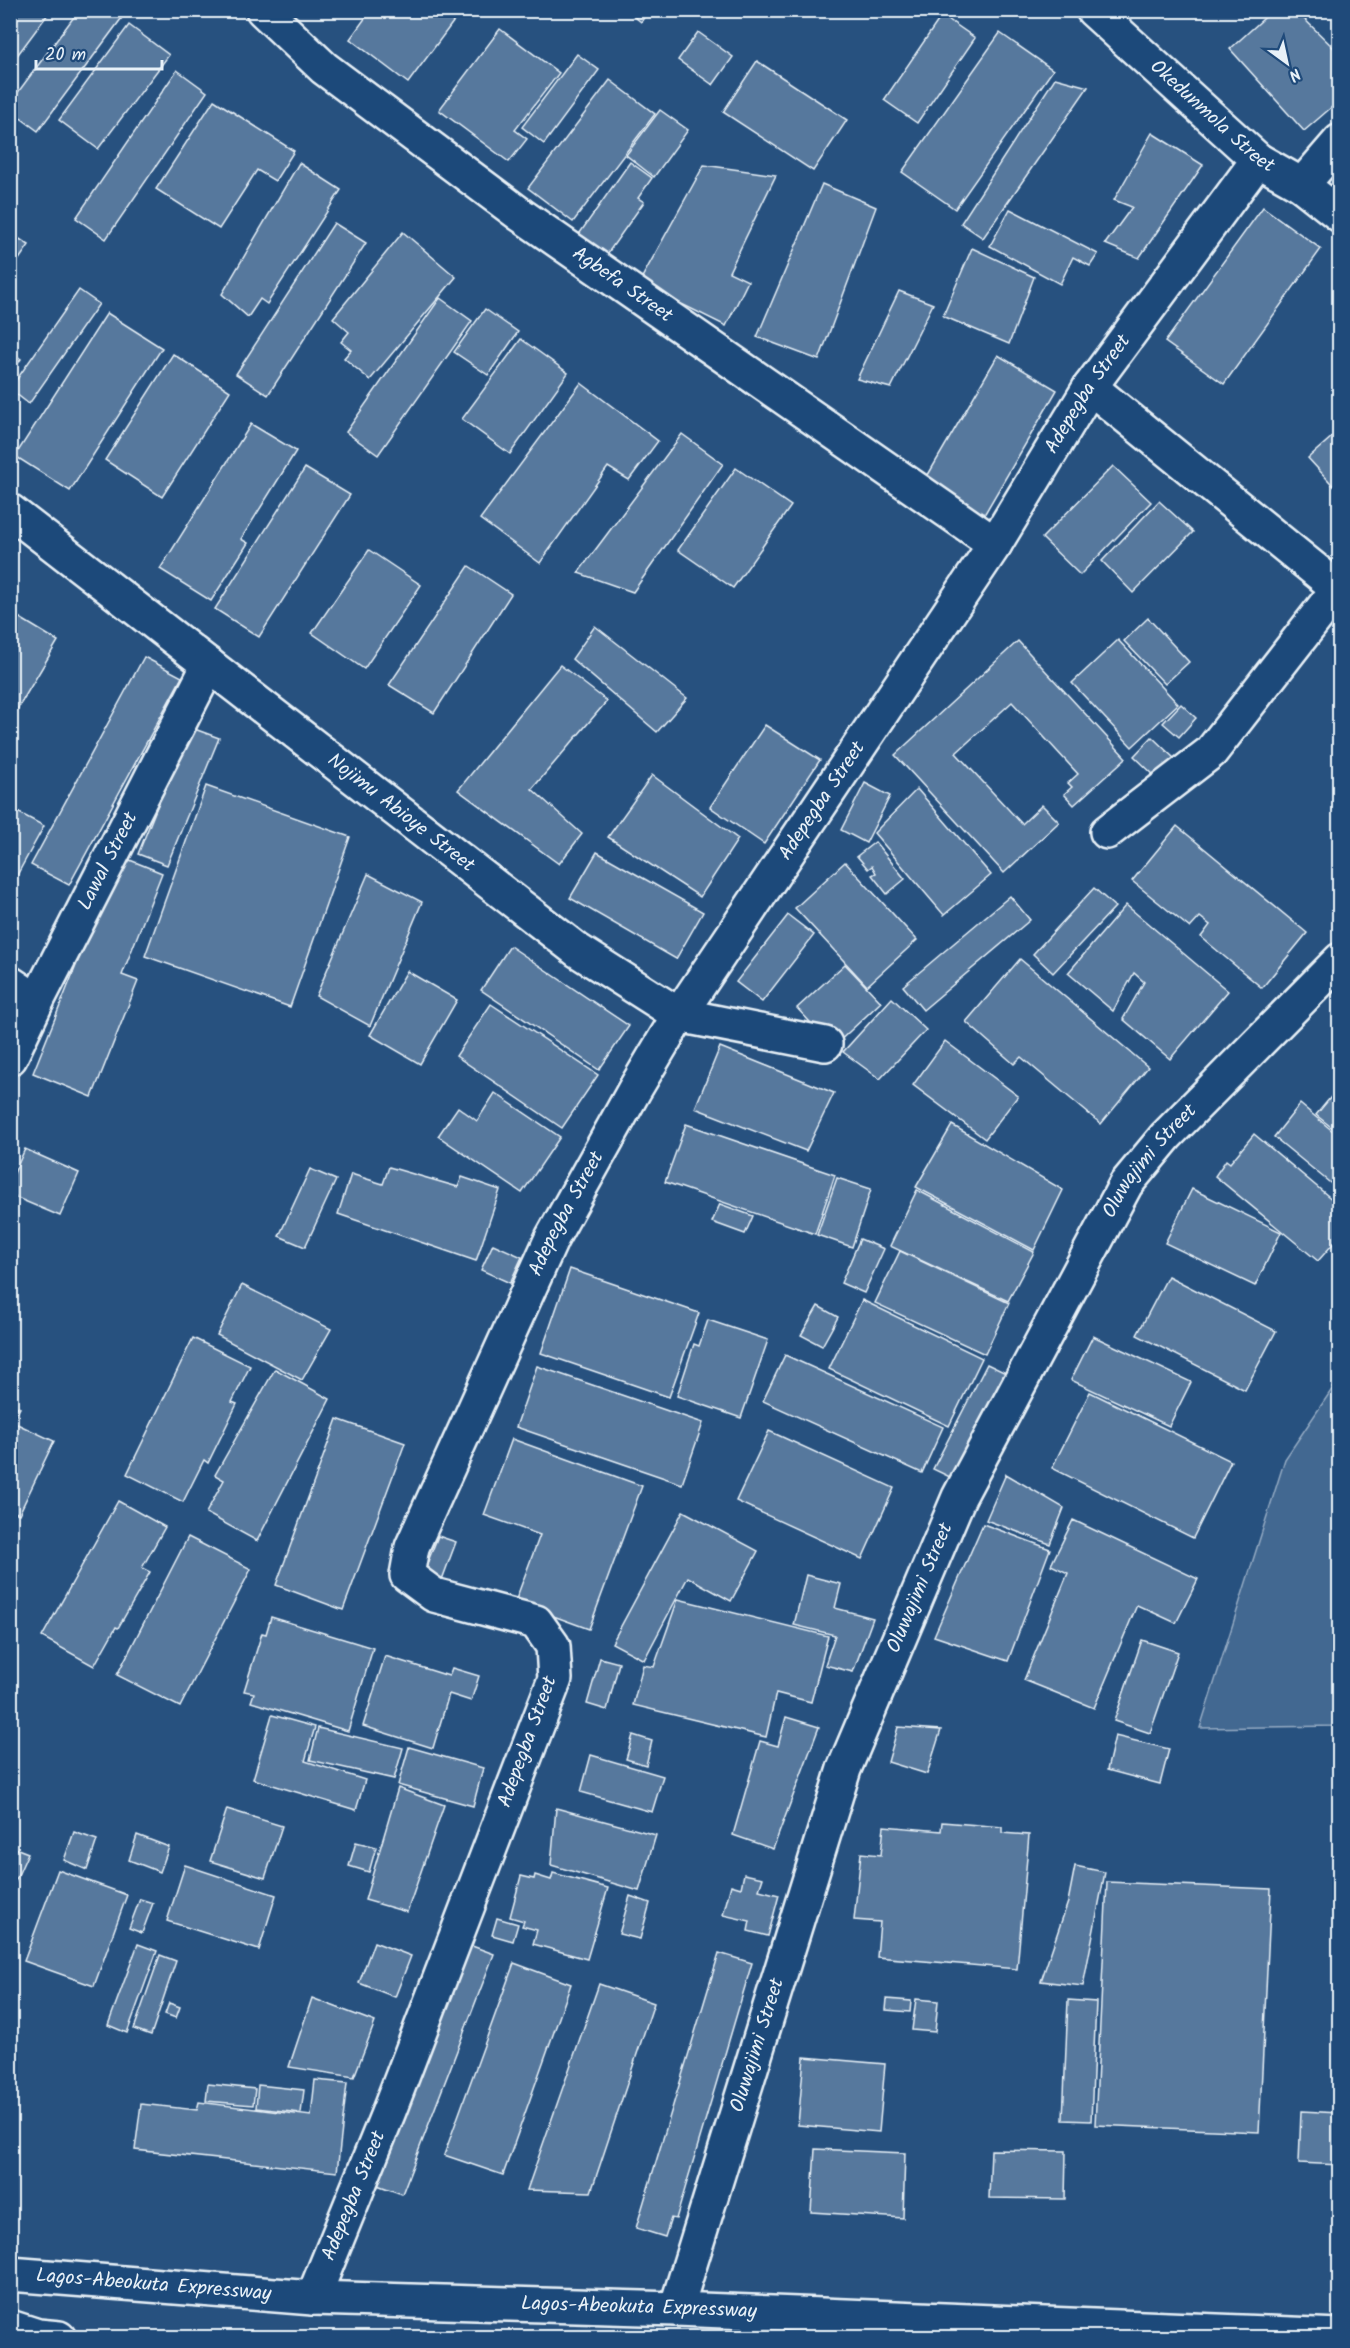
<svg xmlns="http://www.w3.org/2000/svg" width="1350" height="2348" font-family="Kalam,sans-serif">
	<style>
		.green { fill: #436891; stroke: #96acc4; stroke-width: 1.5 }
		.building { fill: #57789d; stroke: #e8f1f8; stroke-width: 1.5 }
		.lines { fill: none; stroke-linecap: round; stroke-linejoin: round }
		.minor-casing { stroke: #e8f1f8; stroke-width: 38 }
		.highway-casing { stroke: #e8f1f8; stroke-width: 38 }
		.minor { stroke: #1f4a7a; stroke-width: 33 }
		.highway { stroke: #1f4a7a; stroke-width: 33 }
		.labels { text-anchor: middle; dominant-baseline: central; stroke-width: 5; stroke-linejoin: round; paint-order: stroke }
		.street-label { font-size: 20px; fill: #e8f1f8; stroke: #1f4a7a }
	</style>
	<rect width="100%" height="100%" fill="#27517f"/>
	<filter id="ink" filterUnits="userSpaceOnUse"><feTurbulence type="fractalNoise" baseFrequency=".0167" numOctaves="2"/><feDisplacementMap in="SourceGraphic" scale="12" xChannelSelector="R" yChannelSelector="G"/><feConvolveMatrix kernelMatrix="1 2 1 2 8 2 1 2 1" color-interpolation-filters="sRGB"/></filter>
	<g filter="url(#ink)">
		<polygon class="green" points="1339,1379 1339,1726 1200,1728 1285,1459"/>
		<g class="building">
			<polygon points="10,10 51,10 10,65"/>
			<polygon points="79,10 118,10 124,15 38,131 10,110 10,103"/>
			<polygon points="371,10 462,10 408,83 350,39"/>
			<polygon points="626,10 649,10 641,22"/>
			<polygon points="1273,10 1295,10 1340,54 1340,100 1304,131 1230,49"/>
			<polygon points="942,15 975,38 917,123 884,100"/>
			<polygon points="129,25 169,55 98,149 59,120"/>
			<polygon points="500,29 559,73 515,130 527,139 509,162 439,110"/>
			<polygon points="698,32 733,57 713,85 678,60"/>
			<polygon points="1000,33 1053,70 955,209 902,172"/>
			<polygon points="577,54 599,70 544,144 522,127"/>
			<polygon points="757,61 847,120 813,171 723,112"/>
			<polygon points="177,70 207,92 106,239 76,218"/>
			<polygon points="1055,78 1088,87 983,238 961,223"/>
			<polygon points="610,80 655,114 573,222 528,188"/>
			<polygon points="214,100 294,151 275,181 257,170 219,229 156,189"/>
			<polygon points="660,110 688,130 654,177 626,155"/>
			<polygon points="1152,133 1203,165 1139,258 1105,244 1132,207 1114,200"/>
			<polygon points="630,162 652,178 638,198 644,202 605,257 577,237"/>
			<polygon points="299,163 341,190 267,304 260,299 248,317 222,294"/>
			<polygon points="704,165 776,175 729,272 748,281 726,326 639,283"/>
			<polygon points="822,184 876,207 819,360 757,337"/>
			<polygon points="1263,207 1321,249 1224,384 1165,342"/>
			<polygon points="1010,209 1098,254 1090,266 1073,257 1060,284 990,246"/>
			<polygon points="334,223 366,243 268,395 236,374"/>
			<polygon points="403,232 456,277 370,380 344,358 351,350 341,342 349,332 333,318"/>
			<polygon points="10,233 29,245 11,271 10,271"/>
			<polygon points="972,248 1034,277 1009,344 943,316"/>
			<polygon points="79,290 99,304 29,404 10,389"/>
			<polygon points="899,291 933,304 891,388 857,379"/>
			<polygon points="440,298 472,321 378,455 346,432"/>
			<polygon points="485,309 518,332 488,375 454,352"/>
			<polygon points="107,313 162,348 70,491 15,456"/>
			<polygon points="521,339 568,373 510,454 462,419"/>
			<polygon points="10,352 21,359 10,375"/>
			<polygon points="173,354 230,391 162,497 105,460"/>
			<polygon points="998,355 1057,390 984,515 925,480"/>
			<polygon points="581,383 658,441 629,480 608,467 540,563 480,519"/>
			<polygon points="251,424 296,451 241,539 248,543 211,601 160,569"/>
			<polygon points="1340,430 1340,493 1308,458"/>
			<polygon points="682,434 723,464 633,592 578,573"/>
			<polygon points="1113,466 1151,502 1080,575 1042,538"/>
			<polygon points="305,468 350,495 259,637 215,609"/>
			<polygon points="736,468 791,506 733,588 678,550"/>
			<polygon points="1159,501 1193,532 1133,593 1102,561"/>
			<polygon points="369,550 421,585 364,669 312,633"/>
			<polygon points="469,566 511,594 434,713 389,685"/>
			<polygon points="10,612 58,641 11,720 10,720"/>
			<polygon points="1148,618 1189,662 1165,684 1124,641"/>
			<polygon points="595,626 687,698 657,732 572,659"/>
			<polygon points="1118,640 1178,704 1132,747 1072,683"/>
			<polygon points="1018,641 1126,758 1074,805 1064,794 1072,787 1068,783 1078,774 1012,702 956,753 1022,824 1042,805 1059,822 1004,873 895,755"/>
			<polygon points="144,657 182,677 69,885 31,865"/>
			<polygon points="560,665 607,701 532,789 582,834 559,864 458,790"/>
			<polygon points="1181,704 1196,718 1179,737 1163,723"/>
			<polygon points="765,725 820,760 764,844 710,807"/>
			<polygon points="189,727 219,738 167,865 138,854"/>
			<polygon points="1152,737 1175,759 1157,778 1134,756"/>
			<polygon points="652,775 738,839 700,897 608,837"/>
			<polygon points="865,783 890,796 866,843 841,830"/>
			<polygon points="206,786 350,837 290,1007 145,956"/>
			<polygon points="917,789 991,875 944,915 874,833"/>
			<polygon points="10,808 44,826 10,888"/>
			<polygon points="1177,826 1307,933 1262,988 1201,937 1210,925 1200,917 1190,928 1132,881"/>
			<polygon points="875,842 905,879 887,894 872,875 876,873 872,866 868,869 857,856"/>
			<polygon points="597,852 703,912 676,959 570,898"/>
			<polygon points="120,856 162,873 122,975 138,981 92,1097 33,1073"/>
			<polygon points="845,862 917,940 867,986 795,908"/>
			<polygon points="368,874 422,902 370,1026 316,996"/>
			<polygon points="1094,888 1115,907 1053,973 1033,954"/>
			<polygon points="1010,896 1030,920 923,1010 903,986"/>
			<polygon points="1126,905 1228,991 1170,1059 1123,1019 1144,982 1134,973 1113,1011 1068,973"/>
			<polygon points="788,915 814,935 762,1002 736,982"/>
			<polygon points="510,946 629,1026 599,1070 481,990"/>
			<polygon points="1020,959 1148,1067 1101,1124 1021,1057 1014,1064 966,1022"/>
			<polygon points="845,964 881,1002 833,1047 797,1008"/>
			<polygon points="407,971 457,1000 420,1064 370,1035"/>
			<polygon points="892,998 926,1030 880,1079 843,1052"/>
			<polygon points="491,1004 598,1075 562,1128 456,1056"/>
			<polygon points="945,1041 1018,1096 985,1139 913,1085"/>
			<polygon points="720,1047 834,1093 806,1151 695,1108"/>
			<polygon points="1340,1086 1340,1134 1316,1115"/>
			<polygon points="495,1093 560,1137 522,1193 438,1136 458,1107 477,1121"/>
			<polygon points="1300,1104 1340,1137 1340,1191 1274,1137"/>
			<polygon points="686,1124 835,1175 815,1234 665,1182"/>
			<polygon points="952,1125 1063,1190 1034,1250 916,1187"/>
			<polygon points="1254,1134 1340,1206 1340,1236 1318,1261 1215,1176 1226,1160 1230,1163"/>
			<polygon points="25,1149 79,1173 60,1216 10,1195 10,1182"/>
			<polygon points="389,1167 458,1187 462,1177 500,1190 476,1261 338,1214 351,1174 383,1184"/>
			<polygon points="310,1169 336,1180 305,1247 279,1236"/>
			<polygon points="837,1178 871,1189 852,1247 817,1235"/>
			<polygon points="1192,1189 1281,1232 1255,1286 1165,1243"/>
			<polygon points="917,1190 1034,1252 1008,1301 890,1246"/>
			<polygon points="720,1204 753,1216 745,1234 712,1222"/>
			<polygon points="860,1239 884,1249 864,1293 841,1283"/>
			<polygon points="493,1244 522,1257 510,1283 481,1270"/>
			<polygon points="900,1251 1009,1303 985,1354 875,1303"/>
			<polygon points="570,1269 699,1313 669,1397 541,1353"/>
			<polygon points="1168,1276 1276,1331 1245,1390 1137,1335"/>
			<polygon points="242,1285 331,1329 302,1380 217,1335"/>
			<polygon points="862,1300 982,1358 949,1426 829,1369"/>
			<polygon points="818,1306 838,1317 822,1346 801,1335"/>
			<polygon points="708,1320 768,1340 741,1418 677,1396 694,1344 699,1346"/>
			<polygon points="1093,1336 1191,1382 1169,1426 1071,1380"/>
			<polygon points="193,1338 250,1366 232,1402 237,1404 208,1463 204,1460 183,1502 127,1474"/>
			<polygon points="785,1355 943,1427 922,1473 763,1401"/>
			<polygon points="987,1364 1008,1374 954,1479 933,1469"/>
			<polygon points="537,1366 703,1423 682,1484 516,1427"/>
			<polygon points="275,1369 330,1399 257,1541 206,1513 224,1480 215,1475"/>
			<polygon points="1090,1392 1231,1461 1193,1538 1052,1468"/>
			<polygon points="10,1404 20,1408 10,1426"/>
			<polygon points="337,1419 405,1443 343,1610 276,1585"/>
			<polygon points="15,1423 54,1441 19,1514 10,1510 10,1431"/>
			<polygon points="769,1431 894,1488 862,1559 736,1501"/>
			<polygon points="512,1439 642,1486 589,1629 515,1602 540,1535 484,1515"/>
			<polygon points="1006,1474 1064,1508 1050,1544 986,1520"/>
			<polygon points="118,1501 165,1527 142,1568 150,1572 118,1628 116,1627 94,1666 42,1637"/>
			<polygon points="683,1511 758,1551 731,1601 688,1577 644,1660 612,1643"/>
			<polygon points="1073,1520 1198,1579 1176,1623 1137,1605 1094,1708 1024,1680 1068,1573 1051,1565"/>
			<polygon points="983,1524 1050,1549 1008,1661 934,1636"/>
			<polygon points="438,1536 456,1542 440,1585 421,1579"/>
			<polygon points="188,1537 251,1569 180,1707 117,1675"/>
			<polygon points="806,1575 841,1584 835,1608 873,1618 853,1672 825,1665 835,1635 794,1625"/>
			<polygon points="678,1599 828,1636 811,1702 776,1693 766,1737 633,1705 643,1665 654,1667"/>
			<polygon points="271,1617 373,1648 348,1731 251,1702 254,1693 244,1691 262,1633 266,1634"/>
			<polygon points="1142,1640 1178,1652 1150,1733 1114,1721"/>
			<polygon points="385,1656 449,1676 452,1668 479,1676 471,1701 449,1694 433,1748 363,1726"/>
			<polygon points="600,1658 619,1663 607,1710 587,1704"/>
			<polygon points="272,1715 315,1727 305,1761 365,1780 356,1810 253,1779"/>
			<polygon points="786,1717 819,1727 773,1849 733,1835 760,1741 778,1746"/>
			<polygon points="898,1727 941,1730 927,1774 888,1762"/>
			<polygon points="318,1728 403,1748 394,1779 310,1760"/>
			<polygon points="633,1735 652,1741 646,1765 626,1759"/>
			<polygon points="1115,1736 1169,1749 1160,1784 1107,1770"/>
			<polygon points="409,1747 483,1768 473,1806 398,1785"/>
			<polygon points="591,1755 663,1776 652,1812 581,1792"/>
			<polygon points="398,1788 444,1805 407,1912 365,1900"/>
			<polygon points="556,1808 656,1835 639,1891 551,1865"/>
			<polygon points="227,1809 282,1826 265,1878 210,1861"/>
			<polygon points="942,1822 1002,1827 1002,1833 1029,1835 1017,1969 877,1957 880,1922 854,1920 861,1853 881,1855 884,1826 941,1831"/>
			<polygon points="74,1832 97,1840 87,1870 64,1860"/>
			<polygon points="137,1835 169,1847 160,1872 129,1860"/>
			<polygon points="356,1842 376,1847 369,1872 349,1866"/>
			<polygon points="10,1846 28,1853 10,1893"/>
			<polygon points="185,1865 276,1895 259,1950 167,1921"/>
			<polygon points="1075,1866 1105,1872 1083,1986 1041,1981 1068,1902"/>
			<polygon points="58,1870 127,1895 94,1986 24,1961"/>
			<polygon points="553,1873 608,1888 587,1959 533,1944 537,1930 522,1926 524,1921 510,1917 521,1876 534,1879 535,1875 551,1880"/>
			<polygon points="744,1874 763,1878 759,1890 779,1895 768,1936 748,1931 750,1921 723,1915 731,1885 741,1888"/>
			<polygon points="1107,1882 1271,1889 1259,2132 1095,2125"/>
			<polygon points="630,1896 650,1903 640,1939 619,1934"/>
			<polygon points="140,1899 153,1903 142,1933 129,1928"/>
			<polygon points="497,1918 518,1924 513,1941 492,1935"/>
			<polygon points="374,1942 411,1956 395,1997 359,1983"/>
			<polygon points="461,1942 494,1954 402,2194 369,2182"/>
			<polygon points="138,1944 157,1951 127,2033 108,2025"/>
			<polygon points="719,1953 752,1963 676,2219 671,2218 665,2237 636,2228"/>
			<polygon points="160,1955 176,1961 151,2035 134,2029"/>
			<polygon points="514,1963 571,1984 503,2175 444,2155"/>
			<polygon points="599,1984 654,2003 591,2192 527,2190"/>
			<polygon points="312,1998 375,2022 354,2077 289,2067"/>
			<polygon points="887,1999 911,2001 910,2012 886,2010"/>
			<polygon points="916,1999 938,2001 935,2032 912,2030"/>
			<polygon points="1068,2000 1096,2002 1091,2121 1063,2120"/>
			<polygon points="169,2003 180,2007 176,2018 165,2014"/>
			<polygon points="804,2057 885,2064 879,2132 798,2125"/>
			<polygon points="315,2080 347,2083 337,2172 135,2150 141,2104 197,2110 199,2102 311,2116"/>
			<polygon points="208,2084 255,2089 253,2105 206,2101"/>
			<polygon points="258,2085 304,2090 301,2113 256,2108"/>
			<polygon points="1301,2111 1340,2113 1340,2165 1299,2163"/>
			<polygon points="815,2149 905,2153 903,2218 811,2212"/>
			<polygon points="991,2150 1066,2151 1065,2199 989,2198"/>
		</g>
		<g class="lines">
			<g class="minor-casing">
				<g id="minor">
					<path id="s1" d="M263 10 324 68 521 215 995 544"/>
					<path id="s2" d="M1093 10 1258 160 1302 185 1340 215"/>
					<polyline points="1302,185 1340,141"/>
					<polyline points="1090,387 1340,590"/>
					<path id="s3" d="M10 511 577 950 679 1015 825 1044"/>
					<polyline points="1107,832 1211,752 1338,589"/>
					<polyline points="10,983 37,1001"/>
					<path id="s4" d="M10 1058 37 1001 209 665"/>
					<path id="s5" d="M313 2298 389 2111 555 1679 553 1646 536 1622 434 1595 407 1575 412 1547 552 1238 635 1089 679 1015 995 544 1090 387 1258 160"/>
					<path id="s6" d="M676 2309 844 1769 959 1497 1126 1184 1166 1136 1340 960"/>
				</g>
			</g>
			<g class="highway-casing">
				<g id="highway">
					<path id="s7" d="M10 2274 313 2298 676 2309 1340 2336"/>
					<polyline points="10,2327 38,2336 59,2338"/>
				</g>
			</g>
			<use href="#minor" class="minor"/>
			<use href="#highway" class="highway"/>
		</g>
	</g>
	<g class="labels">
		<g class="street-label">
			<text stroke="none"><textPath href="#s2" startOffset="160">Okedunmola Street</textPath></text>
			<text stroke="none"><textPath href="#s1" startOffset="453">Agbefa Street</textPath></text>
			<text stroke="none"><textPath href="#s5" startOffset="2234">Adepegba Street</textPath></text>
			<text stroke="none"><textPath href="#s5" startOffset="1748">Adepegba Street</textPath></text>
			<text stroke="none"><textPath href="#s3" startOffset="494">Nojimu Abioye Street</textPath></text>
			<text stroke="none"><textPath href="#s4" startOffset="220">Lawal Street</textPath></text>
			<text stroke="none"><textPath href="#s6" startOffset="1248">Oluwajimi Street</textPath></text>
			<text stroke="none"><textPath href="#s5" startOffset="1262">Adepegba Street</textPath></text>
			<text stroke="none"><textPath href="#s6" startOffset="762">Oluwajimi Street</textPath></text>
			<text transform="translate(528 1742) rotate(-70)">Adepegba Street</text>
			<text stroke="none"><textPath href="#s6" startOffset="276">Oluwajimi Street</textPath></text>
			<text stroke="none"><textPath href="#s5" startOffset="110">Adepegba Street</textPath></text>
			<text stroke="none"><textPath href="#s7" startOffset="144">Lagos-Abeokuta Expressway</textPath></text>
			<text stroke="none"><textPath href="#s7" startOffset="630">Lagos-Abeokuta Expressway</textPath></text>
		</g>
	</g>
	<rect width="1350" height="2348" fill="none" stroke="#1f4a7a" stroke-width="36"/>
	<rect x="18" y="18" width="1314" height="2312" fill="none" stroke="#e8f1f8" stroke-width="2" filter="url(#ink)"/>
	<g transform="translate(1287 63) rotate(147)" stroke="#1f4a7a" stroke-width="4.5" paint-order="stroke">
	<path d="M0-4.5L10 22L0 15L-10 22Z" fill="#e8f1f8"/>
	<text y="-9" font-size="16" font-weight="bold" text-anchor="middle" fill="#e8f1f8">N</text>
	</g>
	<path d="M36 60v9h126v-9" fill="none" stroke="#e8f1f8" stroke-width="3"/>
	<text x="45" y="60" font-size="18" fill="#e8f1f8" stroke="#1f4a7a" stroke-width="4.5" paint-order="stroke">20 m</text>
</svg>
